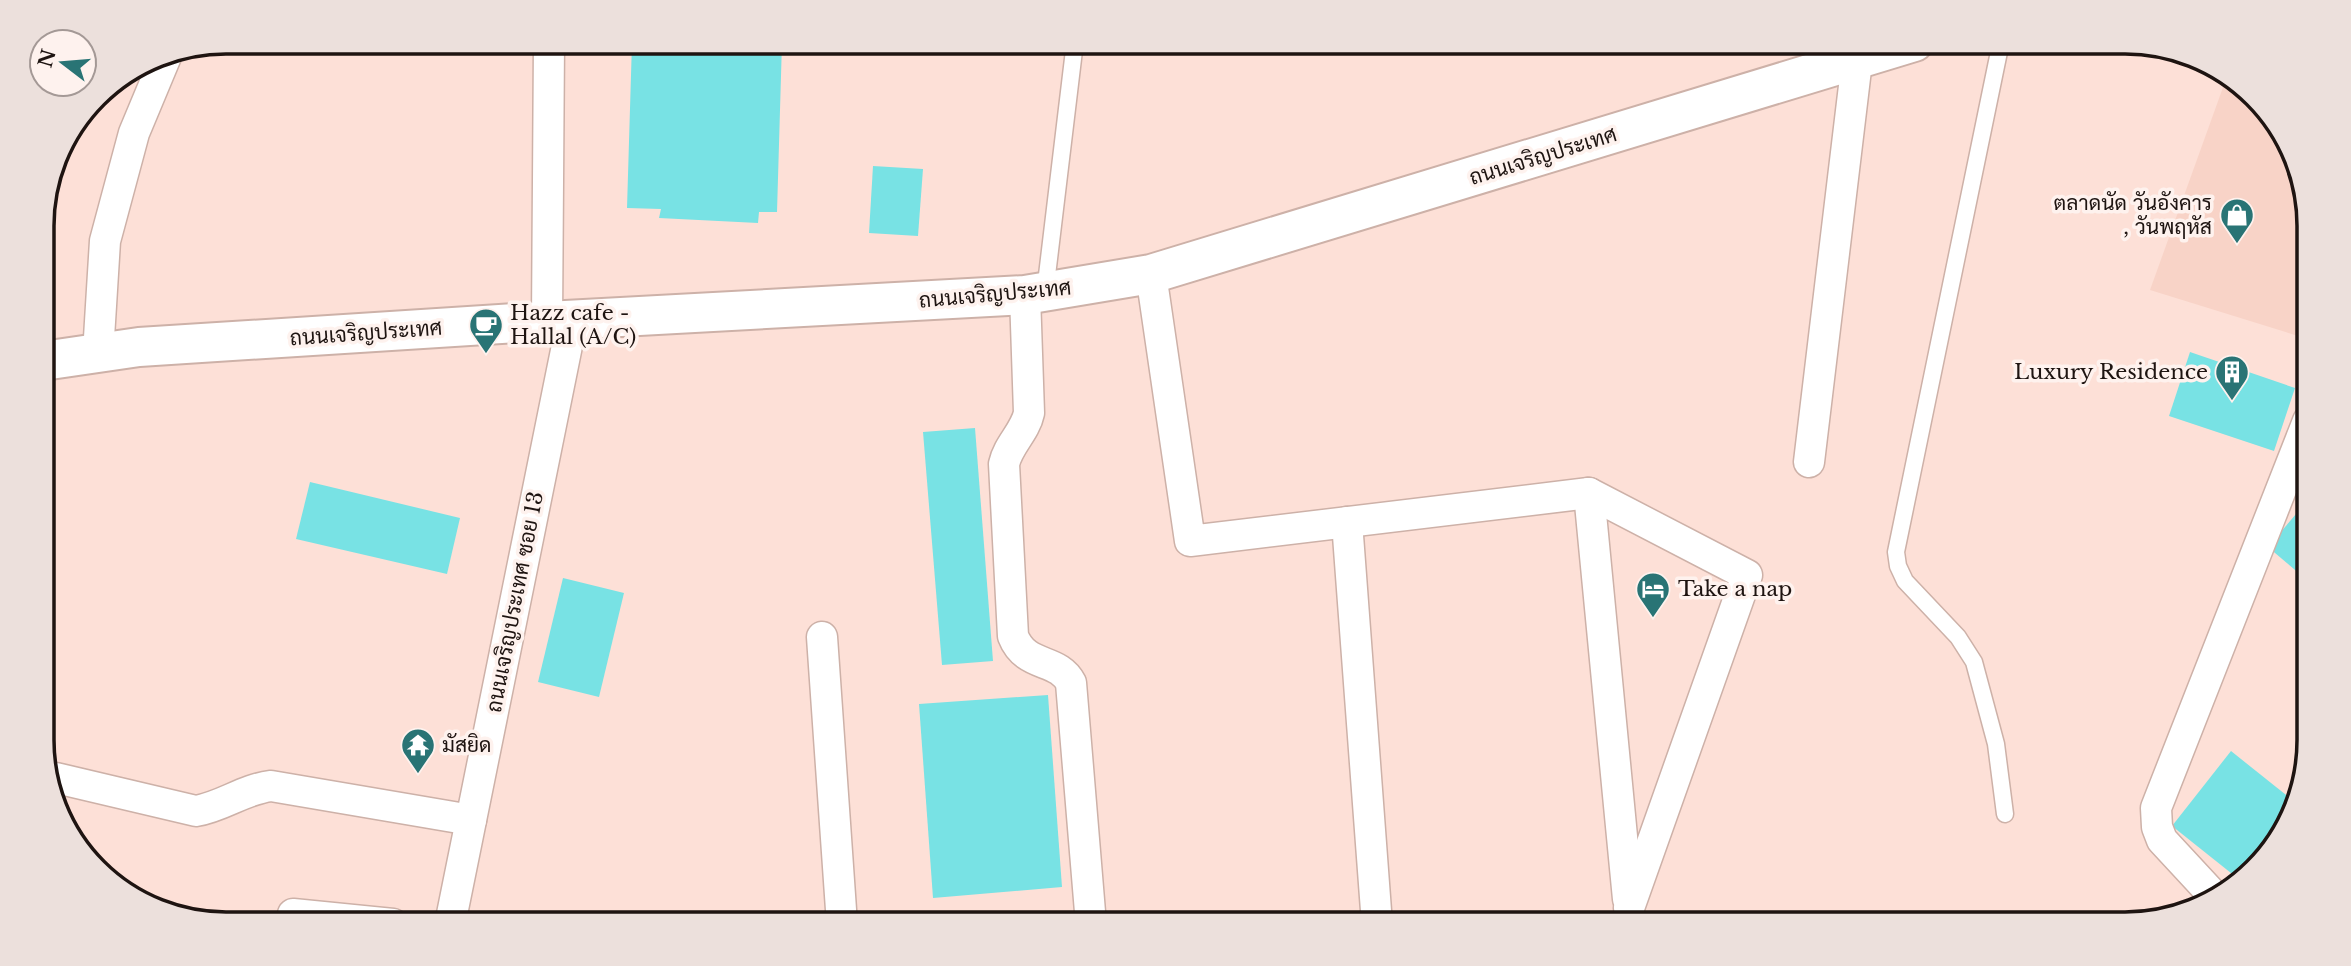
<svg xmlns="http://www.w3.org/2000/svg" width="2351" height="966" font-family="'Libre Baskerville',Sarabun,serif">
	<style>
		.built { fill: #f8d3c7 }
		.building { fill: #78e2e4 }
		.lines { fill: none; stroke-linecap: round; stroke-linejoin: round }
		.lane-casing { stroke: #cdb1a8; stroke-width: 19 }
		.street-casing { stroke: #cdb1a8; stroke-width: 33 }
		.secondary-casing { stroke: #cdb1a8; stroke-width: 42 }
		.lane { stroke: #fff; stroke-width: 16 }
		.street { stroke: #fff; stroke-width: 30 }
		.secondary { stroke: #fff; stroke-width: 38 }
		.labels { text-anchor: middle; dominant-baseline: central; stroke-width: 7; stroke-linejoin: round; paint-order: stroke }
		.street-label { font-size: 21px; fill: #1e1411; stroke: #fef2ee }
		.poi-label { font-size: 21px; fill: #1e1411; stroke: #fef2ee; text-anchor: start }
		.rim { fill: none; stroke: #1e1411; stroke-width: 3.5 }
	</style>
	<rect width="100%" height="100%" fill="#fde0d7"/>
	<polygon class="built" points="2226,79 2264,105 2307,201 2308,339 2150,290"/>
	<g class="building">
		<polygon points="632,42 782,42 777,212 759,212 758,223 659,218 661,209 627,208"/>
		<polygon points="873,166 923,169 918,236 869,233"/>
		<polygon points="2190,352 2295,388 2274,451 2169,416"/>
		<polygon points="975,428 993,661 942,665 923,432"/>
		<polygon points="310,482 460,518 447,574 296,539"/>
		<polygon points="2308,500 2309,582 2268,547"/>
		<polygon points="563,578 624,593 599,697 538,682"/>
		<polygon points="1048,695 1062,887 933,898 919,704"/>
		<polygon points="2231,751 2296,803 2241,881 2172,826"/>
	</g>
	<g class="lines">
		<g class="lane-casing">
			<g id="lane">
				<polyline points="2001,42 1896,552 1898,566 1905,581 1958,637 1974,662 1996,744 2005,814"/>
				<polyline points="1045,292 1075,42"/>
			</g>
		</g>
		<g class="street-casing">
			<g id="street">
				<polyline points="1151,274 1190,541 1589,493 1747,575 1629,908"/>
				<path d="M1025 295 1029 413C1025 432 1008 445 1004 464L1013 636C1026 669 1058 657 1071 683L1091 924"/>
				<polyline points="547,321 549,42"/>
				<polyline points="98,354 105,241 134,133 167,54"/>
				<polyline points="1809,462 1857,61"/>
				<polyline points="1589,493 1628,899"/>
				<polyline points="1347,522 1377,924"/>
				<polyline points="822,637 842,924"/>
				<path d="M56 778 196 811C222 807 244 789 271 786L471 820"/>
				<polyline points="2213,895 2162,840 2157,827 2156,808 2308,421"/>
				<polyline points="293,914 393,924"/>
				<polyline points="450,924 572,321"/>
			</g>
		</g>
		<g class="secondary-casing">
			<polyline id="secondary" points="43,361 139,347 547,321 1025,295 1151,274 1914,42"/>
		</g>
		<use href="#lane" class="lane"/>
		<use href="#street" class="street"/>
		<use href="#secondary" class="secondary"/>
	</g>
	<defs>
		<g id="shop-pin" transform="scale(1.75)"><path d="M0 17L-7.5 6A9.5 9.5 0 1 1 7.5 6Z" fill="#297475" stroke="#fef2ee"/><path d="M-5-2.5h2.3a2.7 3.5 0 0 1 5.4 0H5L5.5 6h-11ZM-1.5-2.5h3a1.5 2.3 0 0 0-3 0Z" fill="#fff"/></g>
		<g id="cafe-pin" transform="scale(1.75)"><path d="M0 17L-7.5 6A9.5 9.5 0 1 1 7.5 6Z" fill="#297475" stroke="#fef2ee"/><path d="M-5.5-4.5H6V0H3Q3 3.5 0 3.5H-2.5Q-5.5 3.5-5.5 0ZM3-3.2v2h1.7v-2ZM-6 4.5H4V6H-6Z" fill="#fff"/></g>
		<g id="building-pin" transform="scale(1.75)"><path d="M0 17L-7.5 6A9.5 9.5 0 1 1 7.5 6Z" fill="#297475" stroke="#fef2ee"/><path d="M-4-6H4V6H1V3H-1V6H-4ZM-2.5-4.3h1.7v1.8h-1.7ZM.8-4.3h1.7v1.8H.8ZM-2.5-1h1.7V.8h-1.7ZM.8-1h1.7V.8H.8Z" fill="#fff"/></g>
		<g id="hotel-pin" transform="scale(1.75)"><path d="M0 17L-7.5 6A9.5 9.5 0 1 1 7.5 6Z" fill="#297475" stroke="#fef2ee"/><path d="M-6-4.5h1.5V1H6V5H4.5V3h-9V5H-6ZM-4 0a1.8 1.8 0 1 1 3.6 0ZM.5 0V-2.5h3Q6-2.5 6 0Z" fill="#fff"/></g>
		<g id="temple-pin" transform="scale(1.75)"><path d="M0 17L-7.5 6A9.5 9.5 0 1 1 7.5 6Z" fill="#297475" stroke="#fef2ee"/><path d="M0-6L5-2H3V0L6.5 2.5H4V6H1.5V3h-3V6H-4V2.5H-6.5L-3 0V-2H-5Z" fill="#fff"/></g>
	</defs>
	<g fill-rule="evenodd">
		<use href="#shop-pin" x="2237" y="215"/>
		<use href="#cafe-pin" x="486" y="325"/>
		<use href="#building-pin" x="2232" y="372"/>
		<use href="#hotel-pin" x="1653" y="589"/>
		<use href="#temple-pin" x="418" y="745"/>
	</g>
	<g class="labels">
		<g class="street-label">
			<text transform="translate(1543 156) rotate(-17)">ถนนเจริญประเทศ</text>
			<text transform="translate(995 294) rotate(-5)">ถนนเจริญประเทศ</text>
			<text transform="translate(366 333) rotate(-4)">ถนนเจริญประเทศ</text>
			<text transform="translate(515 602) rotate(-79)">ถนนเจริญประเทศ ซอย 13</text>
		</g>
		<g class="poi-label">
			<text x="2212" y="203" text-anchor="end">ตลาดนัด วันอังคาร<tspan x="2212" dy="24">, วันพฤหัส</tspan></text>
			<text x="510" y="313">Hazz cafe -<tspan x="510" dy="24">Hallal (A/C)</tspan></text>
			<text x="2208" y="372" text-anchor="end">Luxury Residence</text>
			<text x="1678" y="589">Take a nap</text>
			<text x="442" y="745">มัสยิด</text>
		</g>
	</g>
	<path d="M0 0H2351V966H0ZM226 54H2125A172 172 0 0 1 2297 226V740A172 172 0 0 1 2125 912H226A172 172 0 0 1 54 740V226A172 172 0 0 1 226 54Z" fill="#ece0dc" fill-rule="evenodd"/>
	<path class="rim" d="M226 54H2125A172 172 0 0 1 2297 226V740A172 172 0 0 1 2125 912H226A172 172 0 0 1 54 740V226A172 172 0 0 1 226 54Z"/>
	<g transform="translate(63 63) rotate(286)"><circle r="33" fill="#fef2ee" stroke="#a49996" stroke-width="2"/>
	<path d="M0-5L12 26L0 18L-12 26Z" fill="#297475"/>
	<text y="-10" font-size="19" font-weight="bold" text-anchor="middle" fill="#1e1411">N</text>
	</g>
</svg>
